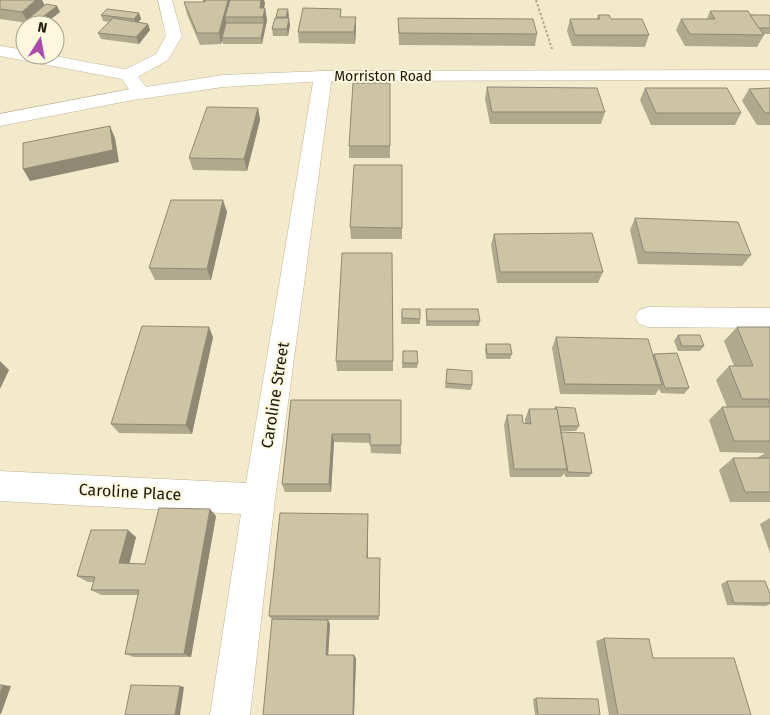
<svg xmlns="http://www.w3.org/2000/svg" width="770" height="715" font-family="'Fira Sans',sans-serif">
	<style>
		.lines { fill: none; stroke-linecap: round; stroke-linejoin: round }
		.service-casing { stroke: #bcb595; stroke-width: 1 }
		.minor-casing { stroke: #bcb595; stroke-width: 1 }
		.tertiary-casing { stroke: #bcb595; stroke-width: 1 }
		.secondary-casing { stroke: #bcb595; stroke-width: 1 }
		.path { stroke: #b1aa90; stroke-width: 2; stroke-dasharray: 2.5 2; stroke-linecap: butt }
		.service { fill: #fff; fill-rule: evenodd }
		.minor { fill: #fff; fill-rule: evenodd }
		.tertiary { fill: #fff; fill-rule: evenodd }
		.secondary { fill: #fff; fill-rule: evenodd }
		.wall { fill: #afa98e }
		.shaded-wall { fill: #8f8974 }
		.building { fill: #ccc4a5; stroke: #8f8974 }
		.labels { text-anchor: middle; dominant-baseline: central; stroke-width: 4; stroke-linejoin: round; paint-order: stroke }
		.far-street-label { font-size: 14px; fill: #1b180c; stroke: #fdf8dd }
		.street-label { font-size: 16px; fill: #1b180c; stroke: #fdf8dd }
	</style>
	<rect width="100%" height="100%" fill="#f2eaca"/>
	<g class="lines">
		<g class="service-casing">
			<polygon id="service" points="158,0 172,0 182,36 168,60 134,79 122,79 120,75 122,71 156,54 166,36"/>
		</g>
		<g class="minor-casing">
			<g id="minor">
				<polygon points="323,71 329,72 332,76 275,499 250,715 210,715 241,514 0,501 0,471 246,483 314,76 317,72"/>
				<polygon points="648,307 770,308 770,328 648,327 639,324 635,317 639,310"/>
			</g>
		</g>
		<g class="tertiary-casing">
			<polygon id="tertiary" points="141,87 148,89 150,93 148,97 0,126 0,114"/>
		</g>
		<g class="secondary-casing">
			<polygon id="secondary" points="0,46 25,50 25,55 50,55 134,71 146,87 223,75 323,71 770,70 770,80 323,81 223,87 141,99 134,97 122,79 0,56"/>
		</g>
		<polyline class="path" points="536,0 552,49"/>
		<use href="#service" class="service"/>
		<use href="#minor" class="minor"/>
		<use href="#tertiary" class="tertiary"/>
		<use href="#secondary" class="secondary"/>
	</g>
	<g class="wall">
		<polygon points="0,0 42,0 44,6 57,6 60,12 44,25 32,24 31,21 28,23 0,19"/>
		<polygon points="203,0 265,3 264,8 265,8 267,20 262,44 223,44 222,41 221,44 200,45 187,14 184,2 203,2"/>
		<polygon points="341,9 341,17 356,29 355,44 299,43 298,32"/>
		<polygon points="710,11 770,16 770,34 763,34 764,35 757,47 685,46 676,30 681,19 707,19"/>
		<polygon points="139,13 141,19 138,22 148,24 150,30 139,44 101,39 98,33 109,22 103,21 101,15"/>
		<polygon points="598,15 611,19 649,35 645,47 572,46 567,31 570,19 597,19"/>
		<polygon points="289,16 288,18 290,25 288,36 273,36 272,29 276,17"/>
		<polygon points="398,18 537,34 535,46 399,45"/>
		<polygon points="390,83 390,158 349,158 349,146"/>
		<polygon points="487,87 605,112 601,124 490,124 485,99"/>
		<polygon points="645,88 741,113 735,125 651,125 640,100"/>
		<polygon points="770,88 770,125 757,125 742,101 749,89"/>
		<polygon points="258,108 260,120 247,171 193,170 189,158"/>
		<polygon points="227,212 211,280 155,280 149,268"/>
		<polygon points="635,218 751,255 742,266 638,264 630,230"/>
		<polygon points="350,227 402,228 402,239 351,239"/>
		<polygon points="494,234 603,272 598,283 497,283 491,245"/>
		<polygon points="402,309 420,319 420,324 401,324"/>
		<polygon points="426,309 480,321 479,326 426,326"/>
		<polygon points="737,327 770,327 770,502 730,502 719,470 733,458 757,458 765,453 720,452 709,420 722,407 727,407 716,380 729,366 734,366 724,341"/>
		<polygon points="678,335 704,346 700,351 678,351 674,341"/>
		<polygon points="213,337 192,434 119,433 111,424"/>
		<polygon points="556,337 653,355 654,354 689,388 684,394 661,393 659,389 655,395 560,394 552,348"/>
		<polygon points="486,344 512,354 510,359 486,359 485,350"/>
		<polygon points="403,351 418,363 417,368 402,368"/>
		<polygon points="336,361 393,361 393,371 337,371"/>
		<polygon points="447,369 472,385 471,390 445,388"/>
		<polygon points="291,400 401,445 401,454 371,453 370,443 334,442 331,492 285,492 282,484"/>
		<polygon points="555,407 579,426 576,431 560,431 561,433 592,473 589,477 565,477 565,473 561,477 510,477 504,425 507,415 525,424 525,419 529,409 554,409"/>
		<polygon points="368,514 368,558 380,558 379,620 328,620 330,624 328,655 356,658 354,715 269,616"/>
		<polygon points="216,516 191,657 134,657 125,654 138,595 101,595 91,590 94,582 88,582 77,576 136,537 129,563 145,564"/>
		<polygon points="770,518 770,553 760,524"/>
		<polygon points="727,581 770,594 770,604 766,606 727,605 721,584"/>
		<polygon points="604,638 653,658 751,715 609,715 596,641"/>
		<polygon points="536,698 600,715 535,715 533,699"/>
	</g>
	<g class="shaded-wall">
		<polygon points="36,0 42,0 46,8 29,18 31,21 28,23 22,12"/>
		<polygon points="228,0 232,0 225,17 227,24 222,38 222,41 221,44 219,33"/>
		<polygon points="261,0 264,0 265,3 262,17 260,8"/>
		<polygon points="57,6 60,12 43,25 40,19"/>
		<polygon points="265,8 267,20 262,44 261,38 264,24 263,17"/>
		<polygon points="288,9 289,16 287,23 286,17"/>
		<polygon points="139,13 141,19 136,25 134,19"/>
		<polygon points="356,17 356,29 355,44 354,32"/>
		<polygon points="289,18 290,25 288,36 287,29"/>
		<polygon points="148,24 150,30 139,44 136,37"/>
		<polygon points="258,108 260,120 247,171 244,159"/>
		<polygon points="110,126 115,138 119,162 30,181 23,169"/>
		<polygon points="223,200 227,212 211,280 207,269"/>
		<polygon points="209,327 213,337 192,434 186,425"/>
		<polygon points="0,361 9,370 0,389"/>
		<polygon points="332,434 334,442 331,492 329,484"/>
		<polygon points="210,509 216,516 191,657 184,654"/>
		<polygon points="368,514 368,564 367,558"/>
		<polygon points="128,530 136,537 128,569 119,563"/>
		<polygon points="328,620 330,624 328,658 326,655"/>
		<polygon points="354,655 356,658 354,715 353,715"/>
		<polygon points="3,685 11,686 1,714 0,714 0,694"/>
		<polygon points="180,686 184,687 180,715 175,715"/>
	</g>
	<g class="building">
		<polygon points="0,0 36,0 22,12 0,9"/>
		<polygon points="203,0 228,0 219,33 197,33 184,2 205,2 206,1"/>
		<polygon points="230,0 261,0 260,8 265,8 263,17 225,17"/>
		<polygon points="46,4 57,6 40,19 29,18"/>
		<polygon points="303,8 341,9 340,17 356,17 354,32 298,32"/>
		<polygon points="107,9 139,13 134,19 101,15"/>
		<polygon points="278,9 288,9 286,17 276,17"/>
		<polygon points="710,11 748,11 764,35 690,34 681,19 715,19"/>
		<polygon points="598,15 609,15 611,19 642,19 649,35 575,35 570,19 600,19"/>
		<polygon points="750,15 769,15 770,16 770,28 759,28"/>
		<polygon points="113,18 148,24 136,37 98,33"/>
		<polygon points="275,18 289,18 287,29 272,29"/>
		<polygon points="398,18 533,19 537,34 399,33"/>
		<polygon points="226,23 264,23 261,38 222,38"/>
		<polygon points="353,83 390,83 390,146 349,146"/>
		<polygon points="487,87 597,88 605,112 492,112"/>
		<polygon points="645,88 727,88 741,113 656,113"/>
		<polygon points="770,88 770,113 765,113 749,89"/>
		<polygon points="207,107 258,108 244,159 189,158"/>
		<polygon points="110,126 113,150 23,169 23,143"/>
		<polygon points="354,165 402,165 402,228 350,227"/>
		<polygon points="171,200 223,200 207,269 149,268"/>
		<polygon points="635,218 738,222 751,255 644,252"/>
		<polygon points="592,233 603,272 500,272 494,234"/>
		<polygon points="342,253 392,253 393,361 336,361"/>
		<polygon points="402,309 420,309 420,319 402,318"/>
		<polygon points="426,309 478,309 480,321 427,321"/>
		<polygon points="142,326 209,327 186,425 111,424"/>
		<polygon points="737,327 770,327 770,404 768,399 742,399 729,366 753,366"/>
		<polygon points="678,335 700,335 704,346 682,346"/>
		<polygon points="556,337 648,339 662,385 565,384"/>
		<polygon points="486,344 510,344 512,354 487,354"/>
		<polygon points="403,351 417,351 418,363 403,363"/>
		<polygon points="677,353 689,388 665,388 654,354"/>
		<polygon points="447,369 472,371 472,385 446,383"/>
		<polygon points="291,400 401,400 401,445 370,445 370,434 332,434 329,484 282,484"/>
		<polygon points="555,407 575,408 579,426 559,426 557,409 556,409"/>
		<polygon points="722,407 770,407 770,441 734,441"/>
		<polygon points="529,409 557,409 567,469 514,469 507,415 522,415 523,423 531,424"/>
		<polygon points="561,432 584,433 592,473 568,472"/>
		<polygon points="733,458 770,458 770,492 745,492"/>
		<polygon points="159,508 210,509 184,654 125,654 139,590 91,590 95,577 77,576 91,530 128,530 119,563 145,564"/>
		<polygon points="280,513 368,514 367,558 380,558 379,616 269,616"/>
		<polygon points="727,581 765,581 770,594 770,603 734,603"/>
		<polygon points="272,619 328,620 326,655 354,655 353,715 263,715"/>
		<polygon points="604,638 649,639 653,658 734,658 751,715 618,715"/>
		<polygon points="0,685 3,685 0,694"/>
		<polygon points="131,685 180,686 175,715 125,715"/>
		<polygon points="536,698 598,699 600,715 538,715"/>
	</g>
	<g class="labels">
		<g class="far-street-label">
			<text x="383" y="76">Morriston Road</text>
		</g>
		<g class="street-label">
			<text transform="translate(275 395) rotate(-81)">Caroline Street</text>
			<text transform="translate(130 492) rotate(3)">Caroline Place</text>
		</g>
	</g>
	<g transform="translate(40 40) rotate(11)"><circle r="24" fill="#fdf8dd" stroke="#a39e89"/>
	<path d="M0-4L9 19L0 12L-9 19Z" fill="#ac47ac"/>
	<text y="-8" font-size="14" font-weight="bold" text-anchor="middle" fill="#1b180c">N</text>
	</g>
</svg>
